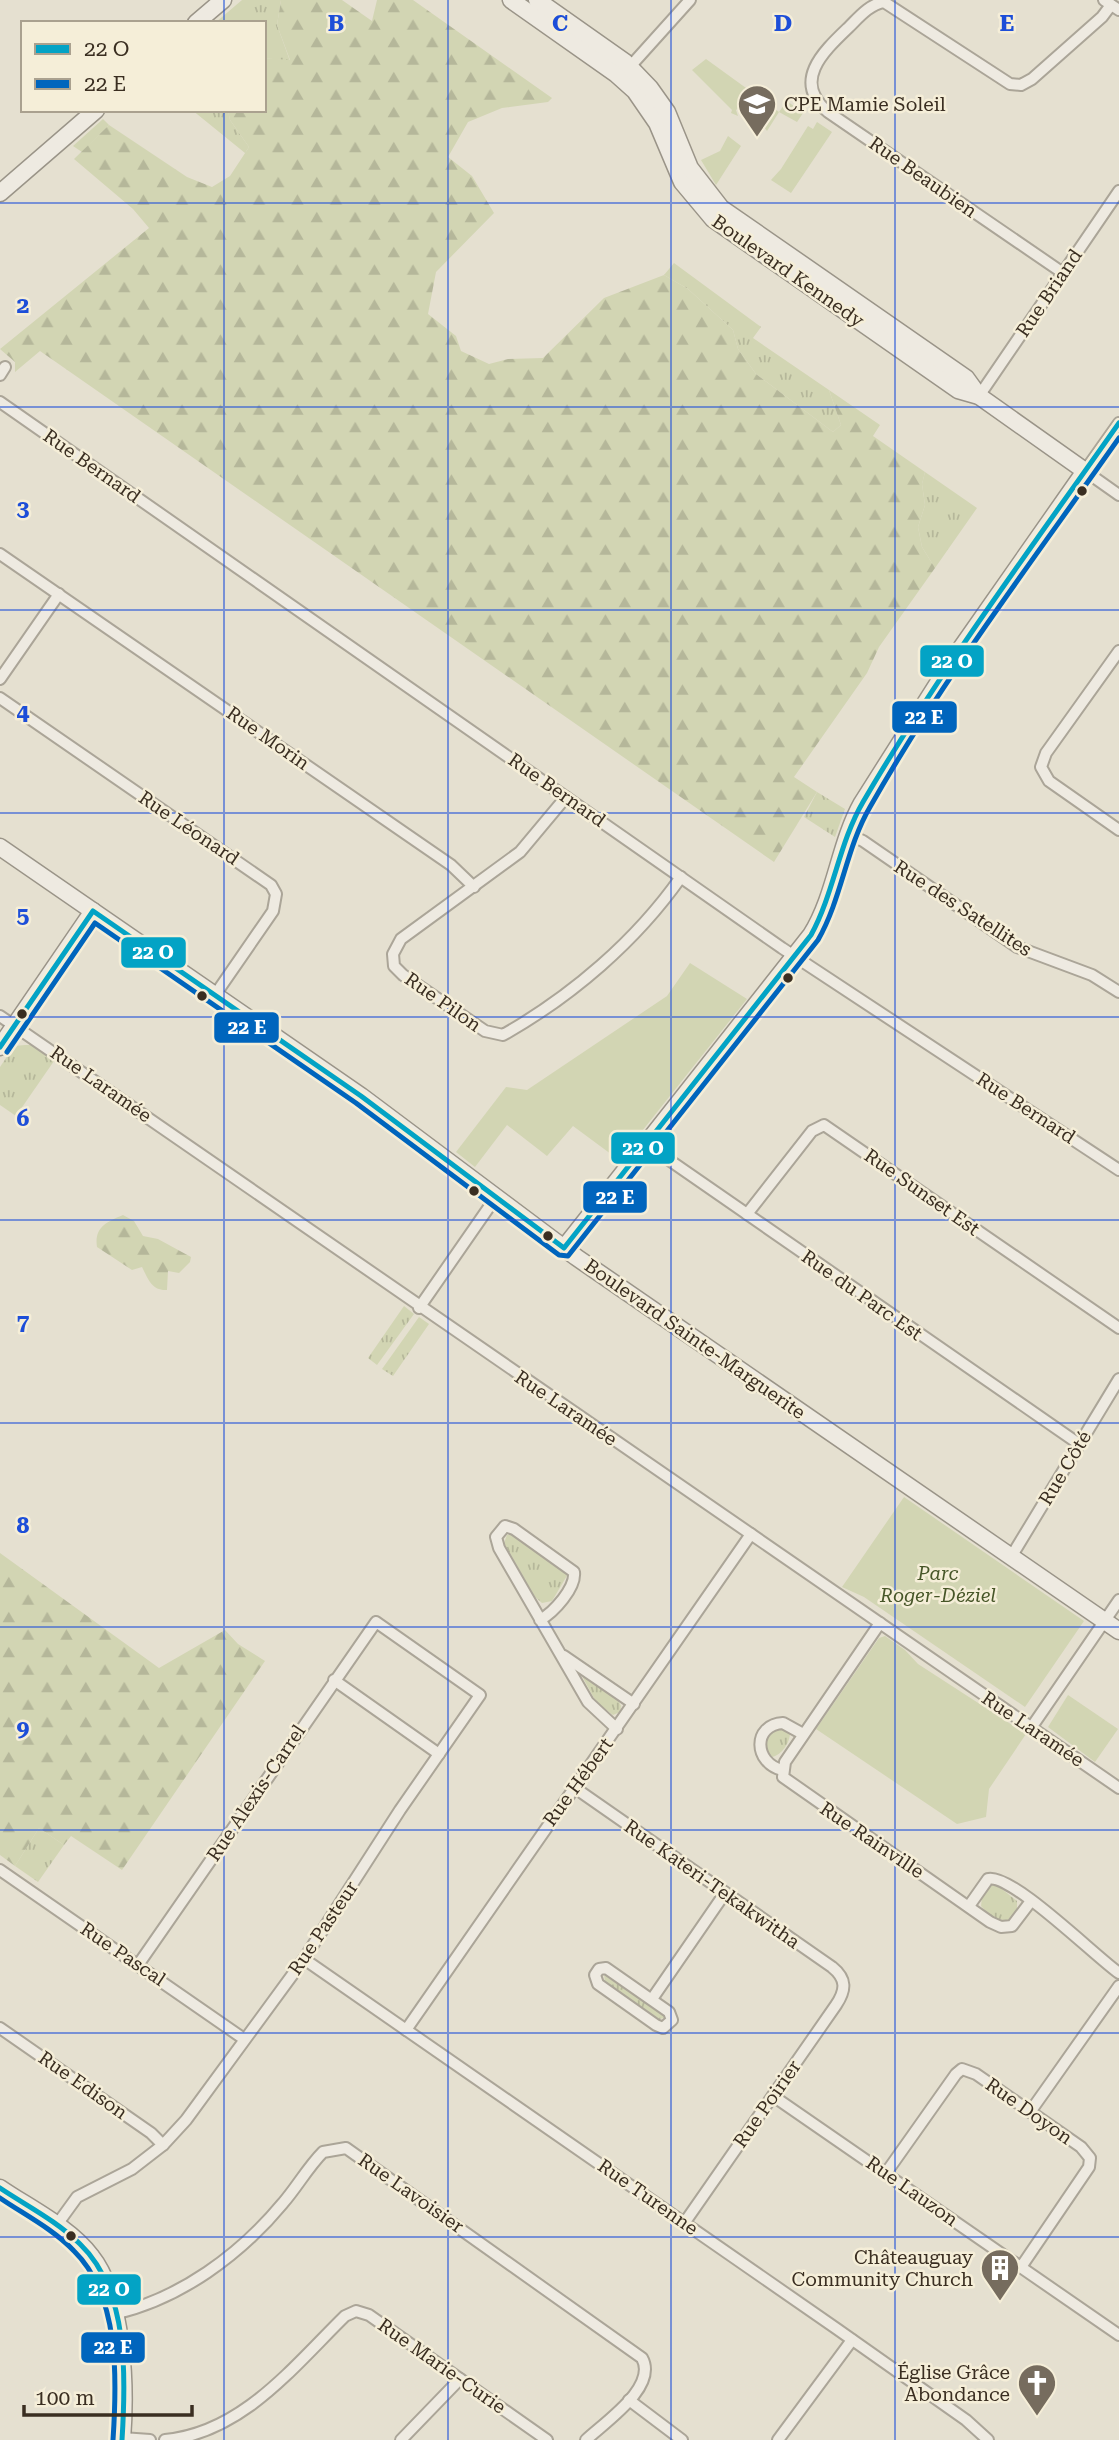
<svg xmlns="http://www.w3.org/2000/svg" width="1119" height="2440" font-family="'Roboto Serif',serif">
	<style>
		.grass { fill: url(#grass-tufts) }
		.forest { fill: url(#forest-firs) }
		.park { fill: #d2d5b3 }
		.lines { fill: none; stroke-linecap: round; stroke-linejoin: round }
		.street-casing { stroke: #aba598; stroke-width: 14 }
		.secondary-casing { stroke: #9a9488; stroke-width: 19 }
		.street { stroke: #eeeae1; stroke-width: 10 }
		.secondary { stroke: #eeeae1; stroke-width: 16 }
		.bus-1-casing { stroke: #f5eed8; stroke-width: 10 }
		.bus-2-casing { stroke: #f5eed8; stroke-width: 10 }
		.bus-1 { stroke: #03a3c5; stroke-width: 5 }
		.bus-2 { stroke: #0065bd; stroke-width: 5 }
		.grid { fill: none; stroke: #1d4ed8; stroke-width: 2; stroke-opacity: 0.55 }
		.bus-dot { fill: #3a2e21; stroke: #f5eed8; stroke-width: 2.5 }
		.labels { text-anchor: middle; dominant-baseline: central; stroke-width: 5; stroke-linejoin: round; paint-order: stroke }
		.poi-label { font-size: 19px; fill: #3a2e21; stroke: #f5eed8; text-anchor: end }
		.street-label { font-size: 19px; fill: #3a2e21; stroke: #f5eed8 }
		.park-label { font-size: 19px; font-style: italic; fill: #475628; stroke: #f5eed8 }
		.grid-label { font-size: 23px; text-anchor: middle; font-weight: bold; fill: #1d4ed8; stroke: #f5eed8; stroke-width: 5; stroke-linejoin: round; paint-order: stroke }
		.line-badge { stroke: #f5eed8; stroke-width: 2.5 }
		.badge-label { font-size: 19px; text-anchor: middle; font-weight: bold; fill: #fff }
	</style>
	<defs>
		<pattern id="grass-tufts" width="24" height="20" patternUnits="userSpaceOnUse" patternTransform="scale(1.75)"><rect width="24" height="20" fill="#d2d5b3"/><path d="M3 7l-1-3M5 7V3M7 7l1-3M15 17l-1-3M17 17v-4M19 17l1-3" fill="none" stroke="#b5b79a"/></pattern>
		<pattern id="forest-firs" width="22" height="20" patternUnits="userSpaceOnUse" patternTransform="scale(1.75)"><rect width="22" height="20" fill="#d2d5b3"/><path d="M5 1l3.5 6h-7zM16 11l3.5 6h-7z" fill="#b5b79a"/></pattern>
	</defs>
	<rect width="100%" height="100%" fill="#e5e0d0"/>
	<g class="grass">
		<polygon points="242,0 281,0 277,25 290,61 264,58 264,23 215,23"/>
		<polygon points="192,110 228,110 230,120 249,147 245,153"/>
		<polygon points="103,119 109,125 82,152 73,146"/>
		<polygon points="674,263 761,327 753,338 829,390 841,425 833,432 756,374 738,349 733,330 688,289 664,275"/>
		<polygon points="925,472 977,508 935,568 922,547 918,527 925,505 922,484"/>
		<polygon points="817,792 845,809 835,837 804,817"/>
		<polygon points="25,1045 32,1045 54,1061 16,1116 0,1105 0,1067 14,1046"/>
		<polygon points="404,1306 414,1314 377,1365 368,1358"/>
		<polygon points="419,1317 429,1324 393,1376 382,1369"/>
		<polygon points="511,1534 568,1574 552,1601 542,1603 535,1597 504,1543 507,1535"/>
		<polygon points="582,1676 618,1700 621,1706 620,1712 613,1715 596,1702"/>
		<path d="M780 1728 790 1733C790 1742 782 1755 772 1757L767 1752C765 1740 767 1731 780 1728Z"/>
		<polygon points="39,1828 64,1845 38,1882 15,1866"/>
		<polygon points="991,1885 998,1886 1017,1901 1017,1913 1008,1921 992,1918 981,1906 982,1897"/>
		<polygon points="604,1975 664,2015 664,2018 659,2019 605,1981"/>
	</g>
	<g class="forest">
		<polygon points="281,0 342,0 372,21 377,0 413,0 552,98 548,102 502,108 468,122 448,157 472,176 494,213 436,272 428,314 456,336 461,351 489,364 508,359 543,358 604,298 664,275 688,289 733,330 738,349 756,374 833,432 841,425 829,390 880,425 873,436 925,472 922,484 925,505 918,527 922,547 935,568 879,647 867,673 794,777 817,792 774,862 40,351 15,372 15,362 0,349 149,228 133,209 74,159 109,125 187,177 212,187 230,176 249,147 230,120 228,110 264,110 264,58 290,60 277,25"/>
		<path d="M123 1215 134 1221 143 1236 158 1239 191 1257 190 1262 179 1273 168 1271 167 1290C152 1291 148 1279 142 1267L132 1270 97 1247C94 1228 106 1222 123 1215Z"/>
		<polygon points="0,1553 159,1668 225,1630 238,1644 265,1661 122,1870 71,1836 64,1845 39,1828 15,1866 0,1855"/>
	</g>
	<g class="park">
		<polygon points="706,59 779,112 787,101 803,113 797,122 779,112 767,131 749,107 742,105 736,110 738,116 731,113 732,110 692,70"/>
		<polygon points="817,122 832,132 791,193 771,180 781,169 808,126 813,129"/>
		<polygon points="728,136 741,146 716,185 701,160 720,151"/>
		<polygon points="690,963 747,999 619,1160 573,1126 547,1156 507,1125 475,1167 456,1152 506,1087 527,1090 667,996"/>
		<polygon points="904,1497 1084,1621 1025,1707 864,1597 842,1587"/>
		<polygon points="885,1636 905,1650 918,1664 1026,1734 989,1789 986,1817 957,1824 816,1729 879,1638"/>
		<polygon points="1068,1695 1118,1729 1095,1762 1048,1727"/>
	</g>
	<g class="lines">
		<g class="street-casing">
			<g id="street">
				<polyline points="1104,0 1119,10"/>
				<polyline points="627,70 690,0"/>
				<path d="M1063 273 828 112C791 81 824 51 849 27 859 17 870 4 884 2L1010 84 1021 85 1032 79 1102 17 1111 5"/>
				<polyline points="0,375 5,367"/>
				<polyline points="979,396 1119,191"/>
				<polyline points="0,402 782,948 1119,1170"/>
				<polyline points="1119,423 1085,471 1119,495"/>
				<polyline points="0,554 451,865 474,887"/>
				<polyline points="1119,651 1046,753 1041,767 1049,781 1119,830"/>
				<polyline points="0,679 59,594"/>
				<polyline points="0,698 271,885 276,894 273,911 215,995"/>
				<path d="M566 797 520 852 401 939 393 954 394 966 403 975 485 1031 503 1035C572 996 636 941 681 877"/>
				<polyline points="848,834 863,841 1017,947 1092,975 1119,992"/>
				<polyline points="0,1016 1119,1788"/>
				<polyline points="646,1144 1079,1444"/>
				<polyline points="747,1214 812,1131 824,1125 1119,1328"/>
				<polyline points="419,1308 496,1197"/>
				<polyline points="1011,1557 1119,1379"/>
				<path d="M540 1620C554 1612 576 1588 574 1572L514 1529 505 1526 496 1537 499 1548 588 1702 617 1729"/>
				<polyline points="880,1623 785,1762 783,1777 990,1922 1001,1927 1012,1926 1031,1901"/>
				<polyline points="564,1656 634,1704"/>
				<polyline points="334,1680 439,1754"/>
				<polyline points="1031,1728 1119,1600"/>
				<path d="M782 1770C754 1763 752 1725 783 1723L803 1734"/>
				<path d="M575 1788 832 1967C847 1979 846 1990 836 2005L685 2222"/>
				<polyline points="0,1870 244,2039"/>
				<path d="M969 1906 988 1879C1010 1872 1096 1957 1119 1973"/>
				<polyline points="304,1959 837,2329 966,2420 988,2440"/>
				<polygon points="606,1968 669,2012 672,2020 663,2028 656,2025 598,1984 595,1975 599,1969"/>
				<polyline points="652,1999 725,1893"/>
				<polyline points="0,2028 151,2133 163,2145"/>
				<polyline points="406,2030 751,1534"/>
				<polyline points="773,2096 1119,2335"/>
				<polyline points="1030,2112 1119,1986"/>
				<polyline points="886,2173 956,2074 962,2069 976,2074 1081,2147 1090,2158 1089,2167 1021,2267"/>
				<polyline points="56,2226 77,2197 132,2169 163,2145 186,2120 304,1959 400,1810 480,1695 376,1622 138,1965"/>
				<path d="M114 2314C180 2299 240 2255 283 2203 297 2187 308 2167 323 2152L346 2148 642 2358C658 2387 605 2422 586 2440"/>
				<polyline points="629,2400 682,2440"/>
				<polyline points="122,2438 150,2440"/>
				<path d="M165 2440C242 2433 293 2367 345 2316L356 2311 369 2315 547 2440"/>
				<polyline points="401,2440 460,2379"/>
				<polyline points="778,2440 852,2340"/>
			</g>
		</g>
		<g class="secondary-casing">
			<g id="secondary">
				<path d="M511 0 616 74 635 91 657 123 682 182 713 219 958 390 979 396 1085 471 952 661 862 803C839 844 836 895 811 935L564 1248"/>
				<polyline points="537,0 625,62 650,88 667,112 690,168 721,208 966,378 979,396"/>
				<polyline points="196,23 223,0"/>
				<polyline points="0,193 96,110"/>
				<polyline points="0,847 361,1096 576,1257 1119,1631"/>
				<polyline points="0,1047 93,911"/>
				<path d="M0 2188C29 2208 69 2227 91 2256 124 2297 126 2389 122 2440"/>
			</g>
		</g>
		<use href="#street" class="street"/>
		<use href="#secondary" class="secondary"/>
		<g class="bus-1-casing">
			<g id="bus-1">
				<path d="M0 1047 93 911 361 1096 564 1248 811 935C834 893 839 843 863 802 940 670 1032 547 1119 423"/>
				<path d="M0 2188C27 2206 57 2221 80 2244 129 2291 126 2377 122 2440"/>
			</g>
		</g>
		<g class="bus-2-casing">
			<g id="bus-2">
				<path d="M7 1052 95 923 356 1103 559 1255 568 1256 818 940C842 898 846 848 870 807 943 678 1034 559 1119 438"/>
				<path d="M0 2198C25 2215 53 2229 74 2251 120 2296 117 2380 113 2440"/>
			</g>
		</g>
		<use href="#bus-1" class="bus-1"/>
		<use href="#bus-2" class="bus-2"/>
	</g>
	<path class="grid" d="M224 0V23M448 0V2440M671 0V2440M895 0V2440M224 110V2440M0 203H1119M0 407H1119M0 610H1119M0 813H1119M0 1017H1119M0 1220H1119M0 1423H1119M0 1627H1119M0 1830H1119M0 2033H1119M0 2237H1119"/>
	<defs>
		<g id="school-pin" transform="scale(2.0125)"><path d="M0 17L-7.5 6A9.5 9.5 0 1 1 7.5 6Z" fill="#766c5e" stroke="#f5eed8"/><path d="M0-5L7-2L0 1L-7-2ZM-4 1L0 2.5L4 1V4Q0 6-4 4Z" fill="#fff"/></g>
		<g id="building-pin" transform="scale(2.0125)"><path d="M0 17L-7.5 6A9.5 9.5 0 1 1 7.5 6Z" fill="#766c5e" stroke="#f5eed8"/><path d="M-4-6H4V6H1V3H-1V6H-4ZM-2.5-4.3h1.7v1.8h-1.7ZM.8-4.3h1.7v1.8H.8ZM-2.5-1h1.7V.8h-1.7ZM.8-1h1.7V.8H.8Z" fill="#fff"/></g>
		<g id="church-pin" transform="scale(2.0125)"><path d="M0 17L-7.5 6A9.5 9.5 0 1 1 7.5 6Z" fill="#766c5e" stroke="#f5eed8"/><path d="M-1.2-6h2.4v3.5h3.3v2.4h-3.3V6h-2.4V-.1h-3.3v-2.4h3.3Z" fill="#fff"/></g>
	</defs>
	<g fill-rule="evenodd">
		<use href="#school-pin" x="757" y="104"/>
		<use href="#building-pin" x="1000" y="2268"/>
		<use href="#church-pin" x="1037" y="2383"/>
	</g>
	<g class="bus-dot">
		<circle cx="1082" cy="491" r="6"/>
		<circle cx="788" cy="978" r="6"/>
		<circle cx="202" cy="996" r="6"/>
		<circle cx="22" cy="1014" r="6"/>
		<circle cx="474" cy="1191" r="6"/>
		<circle cx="548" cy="1236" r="6"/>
		<circle cx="71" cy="2236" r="6"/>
	</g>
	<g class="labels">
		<g class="poi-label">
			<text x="784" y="104" text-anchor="start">CPE Mamie Soleil</text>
			<text x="973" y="2257">Châteauguay<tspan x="973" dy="22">Community Church</tspan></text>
			<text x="1010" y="2372">Église Grâce<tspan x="1010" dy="22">Abondance</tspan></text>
		</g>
		<g class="street-label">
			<text transform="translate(923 177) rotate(35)">Rue Beaubien</text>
			<text transform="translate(788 271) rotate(35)">Boulevard Kennedy</text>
			<text transform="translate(1049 293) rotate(-56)">Rue Briand</text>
			<text transform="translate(92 466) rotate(35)">Rue Bernard</text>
			<text transform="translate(268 738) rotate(35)">Rue Morin</text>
			<text transform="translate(557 790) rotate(35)">Rue Bernard</text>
			<text transform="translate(189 828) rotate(34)">Rue Léonard</text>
			<text transform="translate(963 908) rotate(33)">Rue des Satellites</text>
			<text transform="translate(443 1002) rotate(35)">Rue Pilon</text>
			<text transform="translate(101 1084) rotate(35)">Rue Laramée</text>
			<text transform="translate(1026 1108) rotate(33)">Rue Bernard</text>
			<text transform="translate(922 1192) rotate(35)">Rue Sunset Est</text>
			<text transform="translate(862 1295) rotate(35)">Rue du Parc Est</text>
			<text transform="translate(695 1339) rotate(35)">Boulevard Sainte-Marguerite</text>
			<text transform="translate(566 1408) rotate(34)">Rue Laramée</text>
			<text transform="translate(1065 1468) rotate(-59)">Rue Côté</text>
			<text transform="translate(1033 1729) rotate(34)">Rue Laramée</text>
			<text transform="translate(578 1782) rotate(-54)">Rue Hébert</text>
			<text transform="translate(256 1793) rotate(-56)">Rue Alexis-Carrel</text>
			<text transform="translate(872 1840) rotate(34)">Rue Rainville</text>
			<text transform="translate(712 1884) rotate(35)">Rue Kateri-Tekakwitha</text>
			<text transform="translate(323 1928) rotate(-56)">Rue Pasteur</text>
			<text transform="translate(123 1954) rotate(34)">Rue Pascal</text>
			<text transform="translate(83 2085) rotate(35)">Rue Edison</text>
			<text transform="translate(767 2104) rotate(-55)">Rue Poirier</text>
			<text transform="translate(1029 2111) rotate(35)">Rue Doyon</text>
			<text transform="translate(912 2191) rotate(35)">Rue Lauzon</text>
			<text transform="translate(411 2193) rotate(35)">Rue Lavoisier</text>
			<text transform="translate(648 2197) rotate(35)">Rue Turenne</text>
			<text transform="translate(442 2366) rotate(35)">Rue Marie-Curie</text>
		</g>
		<g class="park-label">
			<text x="938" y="1573">Parc<tspan x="938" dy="22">Roger-Déziel</tspan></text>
		</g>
	</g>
	<g class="grid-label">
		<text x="336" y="31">B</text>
		<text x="560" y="31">C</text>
		<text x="783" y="31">D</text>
		<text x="1007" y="31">E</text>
		<text x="23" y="313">2</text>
		<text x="23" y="516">3</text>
		<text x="23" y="720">4</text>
		<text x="23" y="923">5</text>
		<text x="23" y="1126">6</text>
		<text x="23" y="1330">7</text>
		<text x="23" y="1533">8</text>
		<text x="23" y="1736">9</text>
	</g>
	<g class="line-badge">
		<rect x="919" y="644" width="66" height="34" rx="7" fill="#03a3c5"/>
		<rect x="891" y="700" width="67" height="34" rx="7" fill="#0065bd"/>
		<rect x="120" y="936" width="67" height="33" rx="7" fill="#03a3c5"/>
		<rect x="213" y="1011" width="67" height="33" rx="7" fill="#0065bd"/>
		<rect x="610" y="1131" width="66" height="34" rx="7" fill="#03a3c5"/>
		<rect x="582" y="1180" width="66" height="34" rx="7" fill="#0065bd"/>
		<rect x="76" y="2273" width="66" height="33" rx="7" fill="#03a3c5"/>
		<rect x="80" y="2331" width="66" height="33" rx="7" fill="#0065bd"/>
	</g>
	<g class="badge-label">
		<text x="952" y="668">22 O</text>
		<text x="924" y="724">22 E</text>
		<text x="153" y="959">22 O</text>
		<text x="247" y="1034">22 E</text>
		<text x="643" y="1155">22 O</text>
		<text x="615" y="1204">22 E</text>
		<text x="109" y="2296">22 O</text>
		<text x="113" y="2354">22 E</text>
	</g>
	<rect x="21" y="21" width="245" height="91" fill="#f5eed8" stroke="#aaa18f" stroke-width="2"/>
	<rect x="35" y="44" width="35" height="10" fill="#03a3c5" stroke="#aaa18f" stroke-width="2"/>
	<text x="84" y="56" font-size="21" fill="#3a2e21">22 O</text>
	<rect x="35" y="79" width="35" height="10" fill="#0065bd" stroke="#aaa18f" stroke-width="2"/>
	<text x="84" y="91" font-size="21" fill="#3a2e21">22 E</text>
	<path d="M24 2405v10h168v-10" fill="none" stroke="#3a2e21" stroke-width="3.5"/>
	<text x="35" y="2405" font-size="21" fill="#3a2e21" stroke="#f5eed8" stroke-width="5" paint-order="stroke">100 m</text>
</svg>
